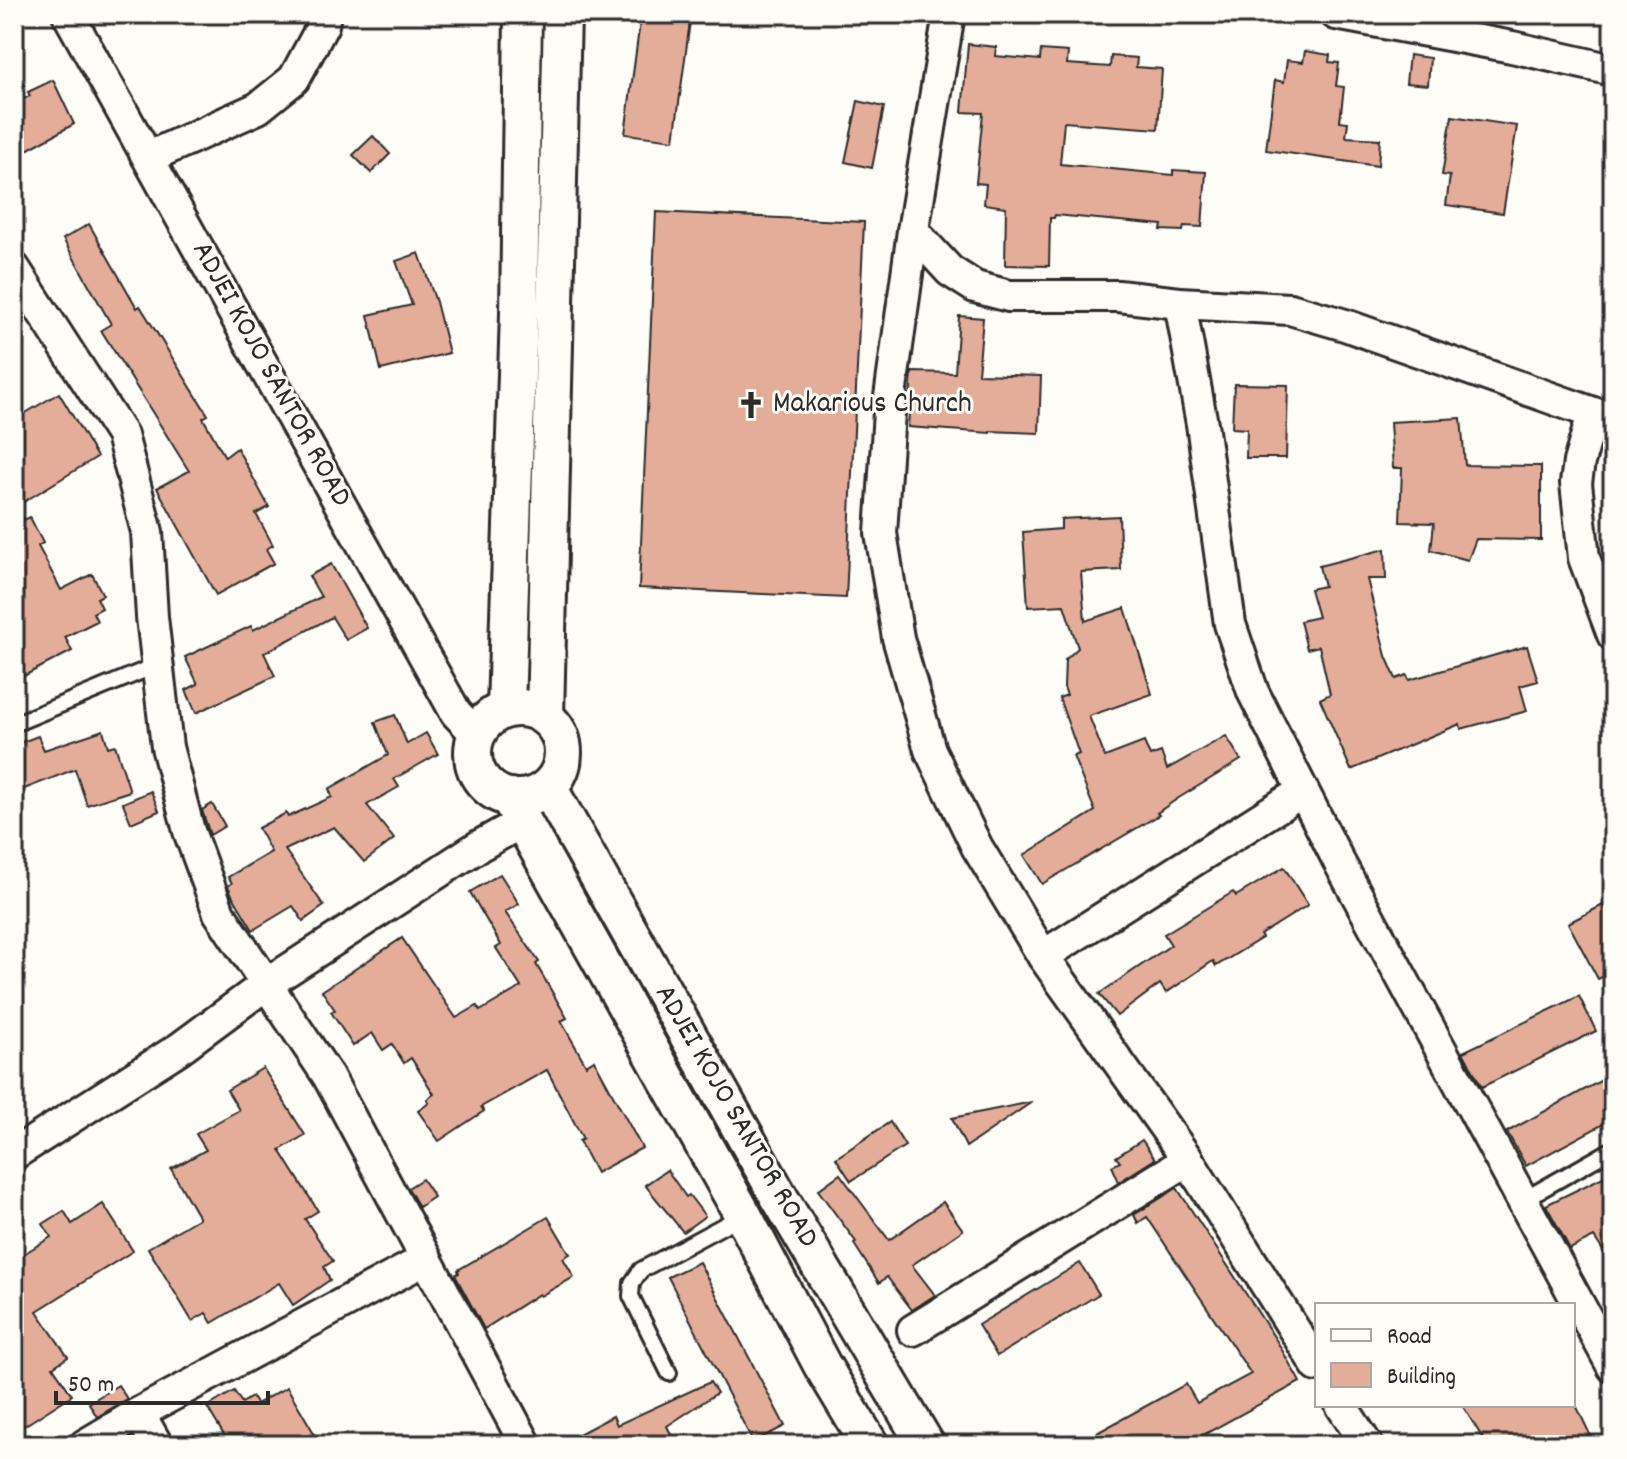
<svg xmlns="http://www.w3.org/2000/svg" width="1627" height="1459" font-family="Dekko,sans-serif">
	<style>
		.building { fill: #e4ad9a; stroke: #2b2b2b; stroke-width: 2 }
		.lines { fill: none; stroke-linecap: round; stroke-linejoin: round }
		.service-casing { stroke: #2b2b2b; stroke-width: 20 }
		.minor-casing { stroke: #2b2b2b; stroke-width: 36 }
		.tertiary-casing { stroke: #2b2b2b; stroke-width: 42 }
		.service { stroke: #fdfcf7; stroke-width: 14 }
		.minor { stroke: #fdfcf7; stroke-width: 30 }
		.tertiary { stroke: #fdfcf7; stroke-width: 36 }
		.labels { text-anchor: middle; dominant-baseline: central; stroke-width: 6; stroke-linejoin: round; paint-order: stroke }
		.street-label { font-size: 30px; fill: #2b2b2b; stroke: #fdfcf7 }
		.poi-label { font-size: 30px; fill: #2b2b2b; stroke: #fdfcf7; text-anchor: start }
	</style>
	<rect width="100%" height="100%" fill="#fdfcf7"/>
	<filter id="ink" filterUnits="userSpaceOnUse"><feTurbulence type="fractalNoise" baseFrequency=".0125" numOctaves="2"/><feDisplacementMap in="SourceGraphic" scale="16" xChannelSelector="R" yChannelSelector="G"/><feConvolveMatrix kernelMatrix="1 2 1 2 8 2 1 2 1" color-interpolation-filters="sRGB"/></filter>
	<g filter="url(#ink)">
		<g class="building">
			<polygon points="641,14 691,14 674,140 625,134"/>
			<polygon points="968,44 996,47 995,56 1040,60 1041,50 1068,52 1067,64 1110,67 1111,56 1137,58 1136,67 1162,69 1158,129 1064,122 1060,164 1173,175 1173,170 1206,172 1202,227 1184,226 1183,231 1161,230 1162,225 1055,215 1054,218 1050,218 1049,266 1005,265 1006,207 984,204 986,184 976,183 983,113 962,112"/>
			<polygon points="1305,51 1330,55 1329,62 1339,63 1336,86 1344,87 1340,121 1348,122 1346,137 1380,139 1378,166 1266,150 1275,80 1284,82 1287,60 1303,62"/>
			<polygon points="1409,55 1430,58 1428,85 1406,83"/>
			<polygon points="53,80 74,124 14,157 14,103 30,96 28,92"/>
			<polygon points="858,101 884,107 872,168 845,162"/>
			<polygon points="1452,116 1517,126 1503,213 1446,205 1450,176 1442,175"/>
			<polygon points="373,136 390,154 371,173 353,155"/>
			<polygon points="656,212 864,222 846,598 639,588"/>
			<polygon points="89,224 137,308 140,306 208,415 203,418 225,457 237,448 269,507 256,514 273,545 266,549 274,563 216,595 157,488 189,471 101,330 111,324 63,239"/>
			<polygon points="419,253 436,302 449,353 381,370 368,315 412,305 396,261"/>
			<polygon points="959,316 983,318 978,374 1041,376 1039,433 990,431 990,433 908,427 912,372 955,373"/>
			<polygon points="1234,384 1288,385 1286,458 1246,458 1247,429 1232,428"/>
			<polygon points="59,393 97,457 17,506 24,520 30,517 43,543 38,546 61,590 92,574 103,595 97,598 102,608 93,613 97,621 65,637 72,651 14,681 14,420"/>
			<polygon points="1461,418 1465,465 1541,466 1541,540 1476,539 1468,560 1431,550 1434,523 1400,522 1402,468 1393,468 1390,422"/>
			<polygon points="1119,516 1121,570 1081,572 1085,621 1125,608 1152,694 1089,716 1105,757 1144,742 1150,756 1161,752 1167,769 1226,736 1241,760 1177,799 1157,813 1159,815 1042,884 1024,855 1095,811 1073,756 1079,754 1059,698 1067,695 1064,687 1065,660 1078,648 1064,605 1028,607 1023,532 1061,529 1061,519"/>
			<polygon points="1385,549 1386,579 1367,579 1386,656 1396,679 1407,675 1409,680 1527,646 1538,681 1520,686 1527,711 1461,729 1460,724 1351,770 1320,699 1330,694 1319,646 1307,649 1300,621 1318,617 1310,589 1324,586 1319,566"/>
			<polygon points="331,564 367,628 346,640 332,617 264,653 275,676 196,713 186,690 198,684 185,657 251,626 253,630 321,597 309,576"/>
			<polygon points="395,715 407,744 426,733 438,754 394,779 399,787 367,805 394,839 364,862 334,827 285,850 324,906 303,921 293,906 253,930 232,895 228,886 232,883 228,877 271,852 258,828 286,813 288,817 332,797 329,789 388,755 375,722"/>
			<polygon points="103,730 108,747 115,745 130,791 87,805 75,769 14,793 14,745 38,736 44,750"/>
			<polygon points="151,791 159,811 131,823 123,803"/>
			<polygon points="212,804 225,826 210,835 202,810"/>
			<polygon points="1284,867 1308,905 1260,935 1262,938 1216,966 1213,961 1166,993 1160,984 1117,1016 1099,994 1171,945 1164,934 1233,892 1236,896"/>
			<polygon points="500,874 519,904 505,912 539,962 536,964 567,1018 561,1021 586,1065 594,1060 642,1148 596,1173 579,1141 583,1139 547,1070 481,1107 484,1111 439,1141 418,1111 429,1103 427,1099 434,1094 411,1058 404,1063 392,1044 383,1050 372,1033 353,1046 331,1012 335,1010 322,991 402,938 456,1018 477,1006 480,1011 521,987 496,948 501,945 470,892"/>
			<polygon points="1613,900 1613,972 1598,979 1568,923"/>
			<polygon points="1579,996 1596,1031 1482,1087 1463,1052"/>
			<polygon points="263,1068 305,1135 280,1150 318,1211 305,1219 333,1261 324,1267 330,1280 293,1305 279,1283 212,1323 206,1313 192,1321 148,1248 199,1218 171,1169 206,1150 196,1134 239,1110 227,1090"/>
			<polygon points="1613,1074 1613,1119 1526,1166 1507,1132"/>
			<polygon points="1032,1102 966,1147 952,1118"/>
			<polygon points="890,1122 905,1146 851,1181 836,1158"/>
			<polygon points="1142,1140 1155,1159 1119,1182 1112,1166 1120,1162 1116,1157"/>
			<polygon points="667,1170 686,1197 689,1195 705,1216 683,1232 645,1185"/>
			<polygon points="1613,1172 1613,1266 1594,1237 1570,1249 1546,1205"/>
			<polygon points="840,1174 889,1240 943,1202 963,1230 912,1265 935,1295 912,1310 887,1277 879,1283 854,1244 856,1242 818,1190"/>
			<polygon points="422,1179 434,1197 419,1207 408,1188"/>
			<polygon points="1177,1188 1278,1343 1300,1382 1185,1445 1075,1445 1186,1384 1197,1403 1251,1374 1147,1217 1138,1223 1134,1215"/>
			<polygon points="103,1204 133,1251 37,1311 68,1357 53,1367 72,1395 24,1426 22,1423 14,1428 14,1260 51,1237 43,1224 64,1211 72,1224"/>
			<polygon points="548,1217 570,1254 563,1258 574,1277 540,1296 539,1294 484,1329 455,1275 459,1273 458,1270"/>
			<polygon points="699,1262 785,1426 753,1442 668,1277"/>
			<polygon points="1080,1263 1099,1294 997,1356 978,1325"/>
			<polygon points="710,1382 717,1393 667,1426 676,1445 558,1445 613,1416 617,1425"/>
			<polygon points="118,1385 127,1399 97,1417 89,1403"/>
			<polygon points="287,1387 321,1445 230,1445 207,1407 234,1391 242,1403 252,1397 256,1404"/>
			<polygon points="1462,1405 1576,1405 1595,1445 1487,1445"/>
		</g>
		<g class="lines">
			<g class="service-casing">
				<g id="service">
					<polyline points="14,724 157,665"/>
					<polyline points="1523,1200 1613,1149"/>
					<polyline points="669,1373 631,1296 632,1283 641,1270 743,1215"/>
				</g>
			</g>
			<g class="minor-casing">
				<g id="minor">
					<polyline points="68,14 456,713 476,734"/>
					<polyline points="949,14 913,231 890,397 881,533 898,638 930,750 977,847 1043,956 1188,1160 1317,1366"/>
					<polyline points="1336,14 1512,47 1613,70"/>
					<polyline points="149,157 258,108 294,79 323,25 325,14"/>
					<polyline points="913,231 950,271 975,287 1009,296 1118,296 1180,303 1290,309 1345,325 1613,420"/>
					<polyline points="14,268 122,435 147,532 152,617 167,747 189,831 219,913 328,1076 526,1445"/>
					<polyline points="1180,303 1202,424 1230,624 1253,692 1338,860 1613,1367"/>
					<polyline points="1593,414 1579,462 1576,483 1584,558 1613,635"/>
					<polyline points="1043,956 1303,791"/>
					<polyline points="14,1154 180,1048 265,985 479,846 522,822"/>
					<polyline points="913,1330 1188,1160"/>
					<polyline points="1341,1405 1367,1445"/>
					<polyline points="139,1413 157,1445"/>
					<polyline points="85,1445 139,1413 426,1259"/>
				</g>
			</g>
			<g class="tertiary-casing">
				<g id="tertiary">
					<circle cx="518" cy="753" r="45"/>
					<polyline points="506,708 519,313 523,14"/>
					<polyline points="545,716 562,14"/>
					<polyline points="548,787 778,1195 926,1445"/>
					<polyline points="509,797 743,1215 822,1365 870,1445"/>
				</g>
			</g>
			<use href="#service" class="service"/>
			<use href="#minor" class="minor"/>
			<use href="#tertiary" class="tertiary"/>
		</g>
	</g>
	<defs>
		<g id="church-bare" transform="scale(2.16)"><path d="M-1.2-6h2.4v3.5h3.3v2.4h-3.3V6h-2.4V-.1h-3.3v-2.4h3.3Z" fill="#2b2b2b" stroke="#fdfcf7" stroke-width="2.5" paint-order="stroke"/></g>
	</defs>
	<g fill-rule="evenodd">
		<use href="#church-bare" x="751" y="405"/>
	</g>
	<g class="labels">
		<g class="street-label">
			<text transform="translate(270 375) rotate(61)">ADJEI KOJO SANTOR ROAD</text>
			<text transform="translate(735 1117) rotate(60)">ADJEI KOJO SANTOR ROAD</text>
		</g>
		<g class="poi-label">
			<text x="773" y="405">Makarious Church</text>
		</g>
	</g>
	<rect width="1627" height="1459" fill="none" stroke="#fdfcf7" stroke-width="48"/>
	<rect x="24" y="24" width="1579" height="1411" fill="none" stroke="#2b2b2b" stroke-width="3" filter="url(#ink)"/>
	<rect x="1315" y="1303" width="260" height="104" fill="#fdfcf7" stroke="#a9a8a5" stroke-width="2"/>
	<rect x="1331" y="1329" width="40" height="12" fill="#fdfcf7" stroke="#a9a8a5" stroke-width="2"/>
	<text x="1387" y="1343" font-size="24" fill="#2b2b2b">Road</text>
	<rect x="1331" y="1363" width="40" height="24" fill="#e4ad9a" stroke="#a9a8a5" stroke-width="2"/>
	<text x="1387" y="1383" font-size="24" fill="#2b2b2b">Building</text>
	<path d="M56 1391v12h212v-12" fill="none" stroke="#2b2b2b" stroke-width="4"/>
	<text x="68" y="1391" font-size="24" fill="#2b2b2b" stroke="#fdfcf7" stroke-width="6" paint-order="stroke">50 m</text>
</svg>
